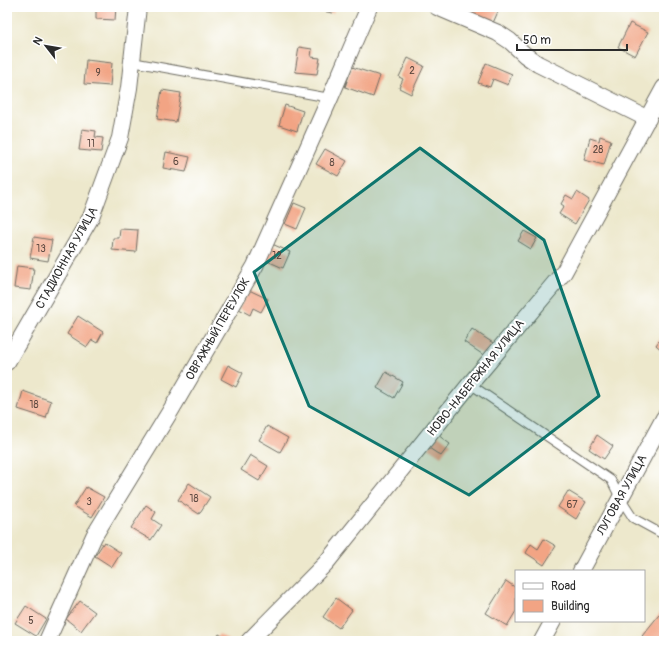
<svg xmlns="http://www.w3.org/2000/svg" width="671" height="648" font-family="Pangolin,sans-serif">
	<style>
		.building { fill: #f2a484 }
		.lines { fill: none; stroke-linecap: round; stroke-linejoin: round }
		.lane-casing { stroke: #6f6d63; stroke-width: 10 }
		.street-casing { stroke: #6f6d63; stroke-width: 18 }
		.lane { stroke: #fff; stroke-width: 8 }
		.street { stroke: #fff; stroke-width: 16 }
		.marked { fill: #0f766e; fill-opacity: 0.2; stroke: #0f766e; stroke-width: 3; stroke-linejoin: round }
		.labels { text-anchor: middle; dominant-baseline: central; stroke-width: 4; stroke-linejoin: round; paint-order: stroke }
		.number-label { font-size: 10px; fill: #5d4941 }
		.street-label { font-size: 12px; fill: #2b2b2b; stroke: #fff }
	</style>
	<rect width="100%" height="100%" fill="#fff"/>
	<filter id="ink" filterUnits="userSpaceOnUse"><feTurbulence type="fractalNoise" baseFrequency=".025" numOctaves="2"/><feDisplacementMap in="SourceGraphic" scale="8" xChannelSelector="R" yChannelSelector="G"/><feConvolveMatrix kernelMatrix="1 2 1 2 8 2 1 2 1" color-interpolation-filters="sRGB"/></filter>
	<filter id="wash" filterUnits="userSpaceOnUse"><feTurbulence type="fractalNoise" baseFrequency=".012" numOctaves="4" result="noise"/><feDisplacementMap in="SourceGraphic" scale="16" xChannelSelector="R" yChannelSelector="G"/><feGaussianBlur stdDeviation="0.9" result="paint"/><feColorMatrix in="noise" values="0 0 0 0 0 0 0 0 0 0 0 0 0 0 0 0 0 1.4 0 .05"/><feComposite in="paint" operator="in"/></filter>
	<g filter="url(#wash)">
		<rect width="100%" height="100%" fill="#ede8cc"/>
		<g id="blocks">
			<g class="building">
				<polygon points="96,7 116,7 115,20 96,19"/>
				<polygon points="311,7 334,7 333,13 311,9"/>
				<polygon points="448,7 500,7 493,23"/>
				<polygon points="630,23 648,32 635,56 618,47"/>
				<polygon points="299,47 312,49 311,57 320,58 317,74 295,72"/>
				<polygon points="408,58 424,66 411,94 399,88 403,79 399,77"/>
				<polygon points="86,60 112,63 110,86 84,84"/>
				<polygon points="486,63 512,74 508,85 493,79 490,87 478,83"/>
				<polygon points="352,67 380,76 373,97 345,87"/>
				<polygon points="162,90 181,93 176,122 157,119"/>
				<polygon points="285,105 303,111 297,131 279,125"/>
				<polygon points="82,129 96,131 95,137 103,138 101,152 79,150"/>
				<polygon points="600,136 611,140 604,165 584,160 590,138 599,141"/>
				<polygon points="325,149 347,161 338,176 316,164"/>
				<polygon points="166,152 190,157 186,172 163,168"/>
				<polygon points="577,192 589,200 575,224 559,214 564,206 561,204 566,195 573,199"/>
				<polygon points="294,203 306,208 297,229 285,224"/>
				<polygon points="120,229 138,230 136,252 112,250 113,238 119,238"/>
				<polygon points="524,231 537,238 531,249 518,241"/>
				<polygon points="34,237 52,240 48,261 30,258"/>
				<polygon points="272,244 290,252 283,268 265,260"/>
				<polygon points="17,266 34,268 31,290 14,288"/>
				<polygon points="249,290 268,299 261,312 253,308 250,315 239,309"/>
				<polygon points="7,316 11,318 7,328"/>
				<polygon points="78,316 103,332 97,343 92,340 87,347 67,334"/>
				<polygon points="472,329 493,343 485,356 464,342"/>
				<polygon points="664,334 664,352 656,345"/>
				<polygon points="228,365 243,373 236,387 221,379"/>
				<polygon points="386,372 403,382 394,398 377,388"/>
				<polygon points="23,391 51,401 46,418 18,409"/>
				<polygon points="267,426 288,438 280,452 259,440"/>
				<polygon points="438,435 450,444 441,456 429,448"/>
				<polygon points="597,435 613,446 604,459 589,449"/>
				<polygon points="250,455 268,466 259,481 241,470"/>
				<polygon points="189,483 210,497 199,514 178,500"/>
				<polygon points="86,487 104,497 92,517 74,506"/>
				<polygon points="568,491 586,502 576,519 558,507"/>
				<polygon points="146,505 156,512 152,519 161,525 151,540 131,528"/>
				<polygon points="544,539 556,546 544,565 526,553 531,544 538,549"/>
				<polygon points="104,542 121,553 112,567 95,556"/>
				<polygon points="506,581 516,588 516,611 507,626 486,613"/>
				<polygon points="336,598 352,610 339,628 323,617"/>
				<polygon points="80,601 95,612 81,631 66,619"/>
				<polygon points="26,606 46,619 36,636 15,623"/>
				<polygon points="663,610 664,611 664,641 648,641 642,636"/>
				<polygon points="219,634 230,641 215,641"/>
			</g>
		</g>
	</g>
	<g filter="url(#ink)">
		<use href="#blocks" fill-opacity="0" stroke="#6f6d63" stroke-width="1"/>
		<g class="lines">
			<g class="lane-casing">
				<g id="lane">
					<polyline points="132,62 330,98"/>
					<polyline points="470,384 611,480 620,498 633,518 664,535"/>
				</g>
			</g>
			<g class="street-casing">
				<g id="street">
					<polyline points="437,7 498,33 510,41 525,55 538,64 648,119"/>
					<polyline points="7,362 91,217 120,138 129,88 138,7"/>
					<polyline points="581,571 664,418"/>
					<polyline points="47,641 94,536 171,410 255,266 330,98 369,7"/>
					<polyline points="249,641 326,563 470,384 564,272 664,88"/>
					<polyline points="542,641 553,621"/>
				</g>
			</g>
			<use href="#lane" class="lane"/>
			<use href="#street" class="street"/>
		</g>
	</g>
	<path class="marked" d="M420 148 544 240 599 396 469 495 309 406 254 272Z"/>
	<g class="labels">
		<g class="number-label">
			<text x="412" y="71">2</text>
			<text x="98" y="73">9</text>
			<text x="91" y="144">11</text>
			<text x="598" y="150">28</text>
			<text x="176" y="162">6</text>
			<text x="332" y="163">8</text>
			<text x="41" y="249">13</text>
			<text x="277" y="256">12</text>
			<text x="34" y="405">18</text>
			<text x="194" y="499">18</text>
			<text x="89" y="502">3</text>
			<text x="572" y="505">67</text>
			<text x="31" y="621">5</text>
		</g>
		<g class="street-label">
			<text transform="translate(67 258) rotate(-61)">СТАДИОННАЯ УЛИЦА</text>
			<text transform="translate(218 329) rotate(-60)">ОВРАЖНЫЙ ПЕРЕУЛОК</text>
			<text transform="translate(476 378) rotate(-51)">НОВО-НАБЕРЕЖНАЯ УЛИЦА</text>
			<text transform="translate(622 495) rotate(-61)">ЛУГОВАЯ УЛИЦА</text>
		</g>
	</g>
	<rect width="671" height="648" fill="none" stroke="#fff" stroke-width="24"/>
	<rect x="515" y="570" width="130" height="52" fill="#ffffff" stroke="#aaaaaa"/>
	<rect x="523" y="583" width="20" height="6" fill="#ffffff" stroke="#aaaaaa"/>
	<text x="551" y="590" font-size="12" fill="#2b2b2b">Road</text>
	<rect x="523" y="600" width="20" height="12" fill="#f2a484" stroke="#aaaaaa"/>
	<text x="551" y="610" font-size="12" fill="#2b2b2b">Building</text>
	<g transform="translate(46 46) rotate(301)" stroke="#ffffff" stroke-width="3" paint-order="stroke">
	<path d="M0-3L7 15L0 10L-7 15Z" fill="#2b2b2b"/>
	<text y="-6" font-size="11" font-weight="bold" text-anchor="middle" fill="#2b2b2b">N</text>
	</g>
	<path d="M517 44v6h110v-6" fill="none" stroke="#2b2b2b" stroke-width="2"/>
	<text x="523" y="44" font-size="12" fill="#2b2b2b" stroke="#ffffff" stroke-width="3" paint-order="stroke">50 m</text>
</svg>
